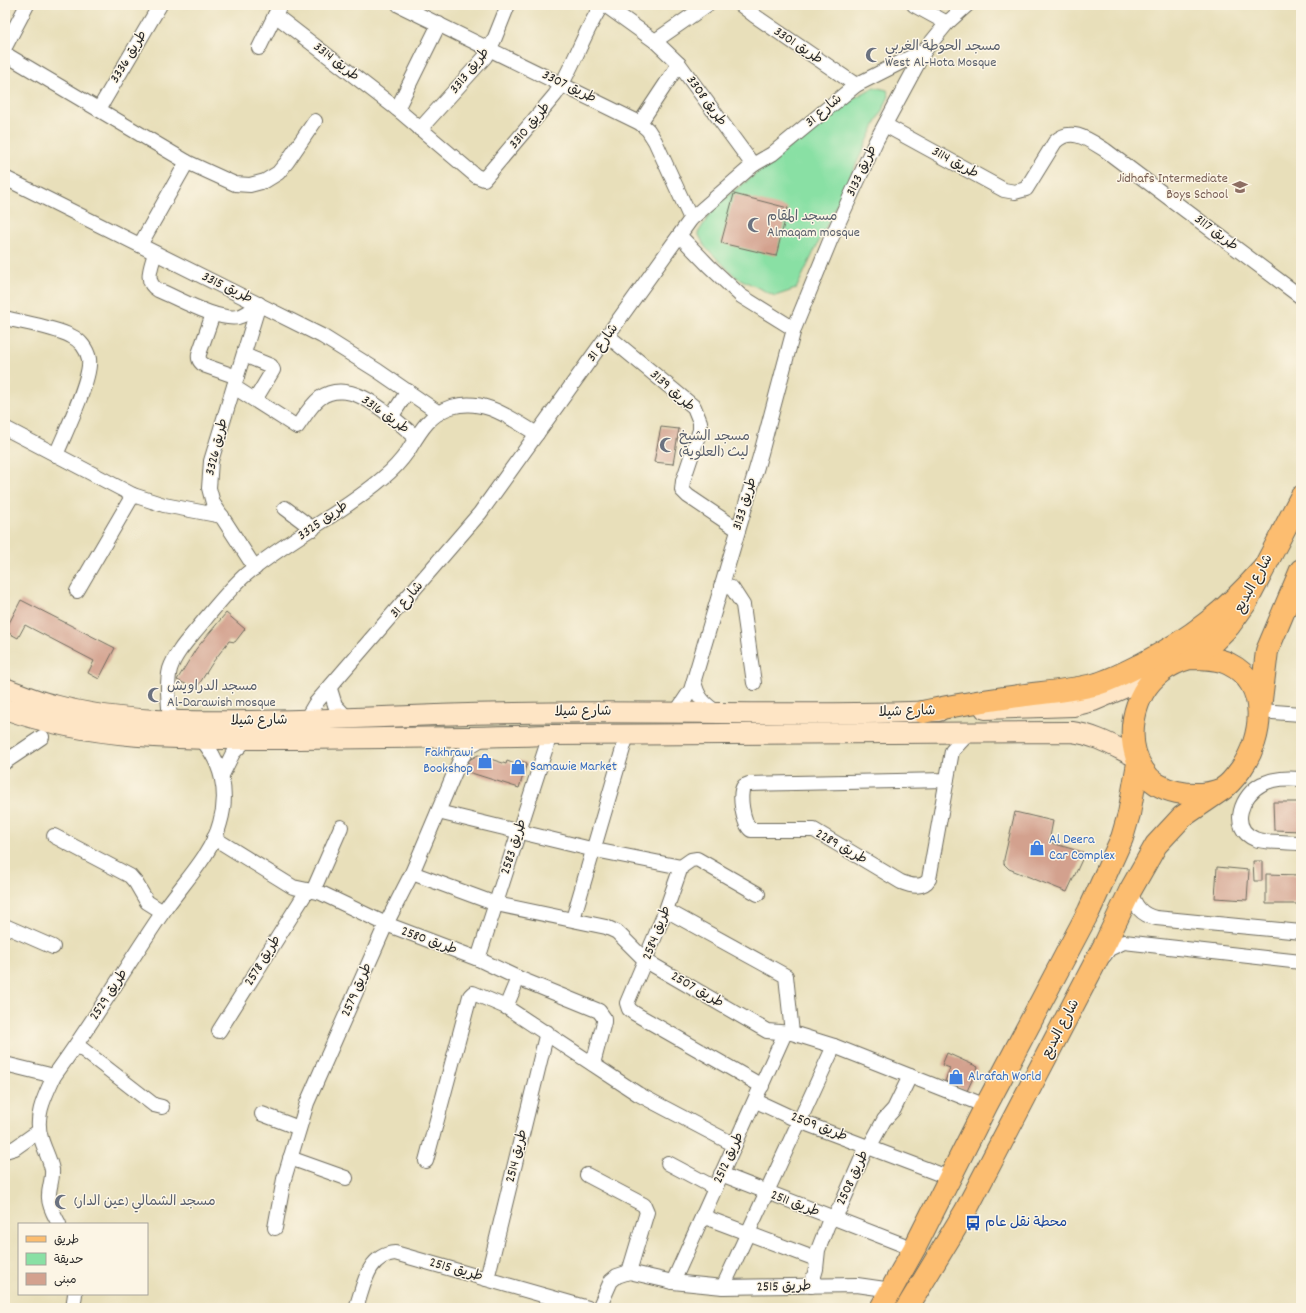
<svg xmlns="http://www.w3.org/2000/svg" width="1306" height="1313" font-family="Dekko,'Playpen Sans Arabic',sans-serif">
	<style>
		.green { fill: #89e0a4; stroke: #5a8668 }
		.building { fill: #d3a18e }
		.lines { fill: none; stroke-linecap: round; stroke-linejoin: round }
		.minor-casing { stroke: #6d6a5d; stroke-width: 16 }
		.secondary-casing { stroke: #6d6a5d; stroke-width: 22 }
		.primary-casing { stroke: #6d6a5d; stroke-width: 24 }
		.minor { stroke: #fff; stroke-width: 14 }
		.secondary { stroke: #fee5c5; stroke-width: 20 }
		.primary { stroke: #fcbd6f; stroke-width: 22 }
		.labels { text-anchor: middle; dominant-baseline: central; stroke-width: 3; stroke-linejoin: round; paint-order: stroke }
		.street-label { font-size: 14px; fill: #2b2b2b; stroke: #fcf5e5 }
		.worship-label { font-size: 14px; fill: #5b616d; stroke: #fcf5e5; text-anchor: start }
		.education-label { font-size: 14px; fill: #785e54; stroke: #fcf5e5; text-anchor: end }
		.shop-label { font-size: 14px; fill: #366cbe; stroke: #fcf5e5; text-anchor: start }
		.transit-label { font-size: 14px; fill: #164399; stroke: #fcf5e5; text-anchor: start }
	</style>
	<rect width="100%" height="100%" fill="#fcf5e5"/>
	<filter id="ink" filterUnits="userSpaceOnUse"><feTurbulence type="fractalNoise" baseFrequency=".025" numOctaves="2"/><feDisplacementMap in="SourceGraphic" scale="8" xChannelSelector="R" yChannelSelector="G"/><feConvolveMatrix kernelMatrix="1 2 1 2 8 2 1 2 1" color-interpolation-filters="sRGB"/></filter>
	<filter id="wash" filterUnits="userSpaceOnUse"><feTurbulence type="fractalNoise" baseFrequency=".012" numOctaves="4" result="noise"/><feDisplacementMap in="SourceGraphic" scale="16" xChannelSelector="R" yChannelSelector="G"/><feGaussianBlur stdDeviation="0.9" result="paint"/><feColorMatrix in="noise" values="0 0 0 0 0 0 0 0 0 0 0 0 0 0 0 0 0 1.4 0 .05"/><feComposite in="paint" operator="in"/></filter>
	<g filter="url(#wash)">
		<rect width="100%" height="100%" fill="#e8dfba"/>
		<polygon class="green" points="874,87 887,90 889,96 796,289 775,296 736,277 705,247 698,233 715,206 844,104"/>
		<g id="blocks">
			<g class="building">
				<polygon points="734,194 788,208 776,256 721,243"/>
				<polygon points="661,427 679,429 673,464 654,462"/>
				<polygon points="21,600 115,648 99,679 88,673 94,661 25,625 18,638 5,631"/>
				<polygon points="226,613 245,629 235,642 229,641 213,662 196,689 177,680 196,649"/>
				<polygon points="478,755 506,764 507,761 515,764 517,760 527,763 519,788 465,771 469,760"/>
				<polygon points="1273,802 1301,802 1301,831 1274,830"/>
				<polygon points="1015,812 1053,821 1049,842 1085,853 1067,892 1009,869 1004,864 1004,859"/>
				<polygon points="1253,861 1262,861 1262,881 1254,881"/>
				<polygon points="1217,867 1249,870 1247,900 1215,898"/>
				<polygon points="1266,874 1299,875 1298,904 1266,904"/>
				<polygon points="947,1053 978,1067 967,1091 945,1081 950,1068 942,1065"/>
			</g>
		</g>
	</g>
	<g filter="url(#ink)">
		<use href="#blocks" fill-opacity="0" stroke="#6d6a5d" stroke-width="1"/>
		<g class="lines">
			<g class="minor-casing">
				<g id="minor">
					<polyline points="399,5 640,123 648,130 655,141 691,219"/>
					<polyline points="605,5 655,41 679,64 753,165"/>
					<polyline points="741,5 755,16 856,85"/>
					<polyline points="914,5 947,23"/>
					<path d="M275 15 397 109 476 176 484 179 555 95C574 67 583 33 602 5"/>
					<polyline points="655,41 707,5"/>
					<polyline points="5,47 27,5"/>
					<polyline points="259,48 280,5"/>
					<polyline points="5,54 187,162 235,184 250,185 265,181 278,173 287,162 315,121"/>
					<polyline points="99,109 160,5"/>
					<polyline points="397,109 439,24"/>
					<polyline points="640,123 679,64"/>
					<path d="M885 125 1004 190 1015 192 1026 189 1055 142C1071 126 1089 140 1105 150L1301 297"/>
					<polyline points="420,129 485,57 494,40 508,5"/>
					<polyline points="5,178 322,336 378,371 439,413"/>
					<polyline points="680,236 709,266 741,296 794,329"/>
					<polyline points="140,245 187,162"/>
					<path d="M155 253C152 265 143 282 158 290 178 298 217 321 238 317 246 315 253 309 259 304"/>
					<path d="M213 314 199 354C198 360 200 363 206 366L237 377"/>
					<path d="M5 318C25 323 53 327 71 336 80 340 87 349 89 359 92 378 64 435 56 455"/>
					<polyline points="608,336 694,407 700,422 700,430 683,481 682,490 688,496 737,529"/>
					<polyline points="244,355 271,366 273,370 255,400"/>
					<path d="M234 387 297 427C304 417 311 405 320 398 352 375 393 419 416 437"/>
					<polyline points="391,417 408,391"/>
					<polyline points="5,428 133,495 164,505 222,516"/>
					<polyline points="285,508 313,529"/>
					<polyline points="255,568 213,503 209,488 211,461 259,304"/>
					<polyline points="721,586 732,588 743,605 754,683"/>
					<polyline points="77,591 133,495"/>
					<path d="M694 681C697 697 704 704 718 713"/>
					<polyline points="330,689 335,705 347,718"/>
					<polyline points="1260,711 1301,714"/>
					<polyline points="673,713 679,708 691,690 761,453 794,329 830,241 876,141 925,50 947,23 967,5"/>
					<path d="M170 720C169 704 166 685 170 669 175 654 187 641 197 629 212 611 226 593 243 577 286 540 340 515 383 478 393 470 401 461 408 451 419 433 429 414 451 407 484 397 510 418 537 434"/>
					<polyline points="305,721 315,704 480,513 691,219 753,165 772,154 856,85 925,50"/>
					<polyline points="5,762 42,737"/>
					<polyline points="222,775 233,753 247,739"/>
					<path d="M1301 779C1287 778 1275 778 1262 784 1242 794 1228 828 1255 839 1264 843 1290 842 1301 843"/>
					<path d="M947 780 749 784 744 786C738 793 743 824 751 830H814L901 882C911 886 923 889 929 879L952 751 969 733"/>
					<polyline points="438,812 595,850 681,867"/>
					<polyline points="54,836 130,876 136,883 147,902 163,912"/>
					<polyline points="214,838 293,887 321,893 386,924 478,959 518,978 599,1011 604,1018 604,1022 593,1064"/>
					<polyline points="412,873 496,904 606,927 617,932 646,961 767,1031 792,1033 834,1046 986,1106"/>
					<polyline points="313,891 341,827"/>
					<path d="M1130 891C1135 906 1141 915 1156 918L1301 932"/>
					<polyline points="758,894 697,859 691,860 681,867 666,910 627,1003 629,1009 634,1013 762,1086"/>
					<polyline points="666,910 786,976 792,1033"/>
					<polyline points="573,919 627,735"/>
					<polyline points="5,926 53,947"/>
					<polyline points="1104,956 1109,949 1124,942 1301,962"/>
					<polyline points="478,959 550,735"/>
					<polyline points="506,1007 518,978"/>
					<polyline points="219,1031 307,891"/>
					<polyline points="77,1045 154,1105 162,1107"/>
					<polyline points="5,1064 54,1076"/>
					<polyline points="756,1101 799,1121 950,1178"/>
					<polyline points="262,1114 299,1128"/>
					<polyline points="5,1151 15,1148 39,1131"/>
					<polyline points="290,1158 346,1178"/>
					<polyline points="426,1161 470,996 473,993 506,1007 638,1094 735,1145"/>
					<polyline points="668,1163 715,1188"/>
					<polyline points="721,1174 914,1249"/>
					<polyline points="587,1175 644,1205 647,1212 629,1272"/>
					<polyline points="702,1216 816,1259"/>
					<path d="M59 1224C55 1216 49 1207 49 1198 48 1189 53 1180 52 1170 50 1159 44 1149 41 1138 34 1116 45 1096 54 1076 93 1023 126 966 163 912 181 885 212 855 220 823 229 793 222 762 201 739"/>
					<polyline points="275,1228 284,1179 307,1103 386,924 412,873 460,760 470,746 485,737"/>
					<polyline points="487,1279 547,1032"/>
					<path d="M673 1282C710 1199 748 1117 785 1033"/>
					<polyline points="811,1286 816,1269 818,1250 828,1224 840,1208 865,1151 872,1142 884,1120 894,1109 910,1076"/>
					<polyline points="723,1287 834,1046"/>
					<polyline points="73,1308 75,1294"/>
					<path d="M356 1308C364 1286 367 1255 395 1253L588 1308"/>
					<polyline points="599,1308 611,1281 617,1276 629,1272 673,1282 723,1287 857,1285 892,1290"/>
				</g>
			</g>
			<g class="secondary-casing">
				<g id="secondary">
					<path d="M5 688C21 694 37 701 54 705 117 722 186 722 251 721 339 720 427 714 515 713 656 710 798 717 939 711"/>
					<path d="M5 709C100 743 199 739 298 739 382 738 466 738 550 735L1072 732C1096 735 1115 747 1136 757"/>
					<polyline points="985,709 1073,706 1093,701 1159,673"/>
				</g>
			</g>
			<g class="primary-casing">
				<g id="primary">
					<path d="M1190 658C1203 658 1218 658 1229 664 1270 684 1263 738 1241 769 1236 776 1229 785 1222 789 1208 795 1191 795 1177 792 1163 789 1151 783 1143 770 1124 741 1132 694 1161 672 1170 665 1179 661 1190 658Z"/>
					<polyline points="1190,658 1213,642 1229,626 1247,601 1301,497"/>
					<polyline points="1260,708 1267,651 1301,570"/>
					<path d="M923 712C957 704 991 700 1025 695 1049 692 1074 690 1097 684 1113 679 1128 671 1142 664 1192 638 1226 611 1263 569"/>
					<polyline points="881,1308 914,1249 986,1106 1089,911 1122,838 1129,814 1138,763"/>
					<polyline points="907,1308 965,1212 1106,942 1130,891 1156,845 1182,817 1223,789"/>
				</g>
			</g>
			<use href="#minor" class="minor"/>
			<use href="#secondary" class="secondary"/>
			<use href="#primary" class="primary"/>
		</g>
	</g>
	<defs>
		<g id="mosque-bare" transform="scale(1.2)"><path d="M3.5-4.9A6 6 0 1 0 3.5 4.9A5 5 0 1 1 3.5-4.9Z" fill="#6b7280" stroke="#fcf5e5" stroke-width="2.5" paint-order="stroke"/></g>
		<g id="school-bare" transform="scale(1.2)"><path d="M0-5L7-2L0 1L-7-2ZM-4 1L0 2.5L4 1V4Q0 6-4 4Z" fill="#8d6e63" stroke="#fcf5e5" stroke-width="2.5" paint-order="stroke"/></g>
		<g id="shop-bare" transform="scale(1.2)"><path d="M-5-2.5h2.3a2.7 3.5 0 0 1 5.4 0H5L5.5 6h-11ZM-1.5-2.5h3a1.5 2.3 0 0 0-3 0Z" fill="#3f7fe0" stroke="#fcf5e5" stroke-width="2.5" paint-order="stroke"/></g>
		<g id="bus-bare" transform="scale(1.2)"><path d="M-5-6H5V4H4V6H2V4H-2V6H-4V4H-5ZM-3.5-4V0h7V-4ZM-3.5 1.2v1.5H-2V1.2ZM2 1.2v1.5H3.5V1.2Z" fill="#1a4fb4" stroke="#fcf5e5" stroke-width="2.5" paint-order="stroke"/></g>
	</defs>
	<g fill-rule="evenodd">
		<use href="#mosque-bare" x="873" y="55"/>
		<use href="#school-bare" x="1240" y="187"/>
		<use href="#mosque-bare" x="755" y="225"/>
		<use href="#mosque-bare" x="667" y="445"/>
		<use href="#mosque-bare" x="155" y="695"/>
		<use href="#shop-bare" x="485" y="761"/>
		<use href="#shop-bare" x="518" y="767"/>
		<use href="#shop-bare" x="1037" y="848"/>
		<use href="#shop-bare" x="956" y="1077"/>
		<use href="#mosque-bare" x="62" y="1202"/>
		<use href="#bus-bare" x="973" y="1223"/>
	</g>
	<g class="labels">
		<g class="street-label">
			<text transform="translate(798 46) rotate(34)">طريق 3301</text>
			<text transform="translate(129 57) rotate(-59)">طريق 3336</text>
			<text transform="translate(336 62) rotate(38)">طريق 3314</text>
			<text transform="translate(470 71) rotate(-51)">طريق 3313</text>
			<text transform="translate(569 87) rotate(26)">طريق 3307</text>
			<text transform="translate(706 101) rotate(54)">طريق 3308</text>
			<text transform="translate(824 111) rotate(-40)">شارع 31</text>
			<text transform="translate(530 126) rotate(-50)">طريق 3310</text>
			<text transform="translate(955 163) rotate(29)">طريق 3114</text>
			<text transform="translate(862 171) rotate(-65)">طريق 3133</text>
			<text transform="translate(1216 233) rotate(37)">طريق 3117</text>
			<text transform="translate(227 288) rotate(26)">طريق 3315</text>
			<text transform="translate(603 343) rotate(-54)">شارع 31</text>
			<text transform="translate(672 391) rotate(42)">طريق 3139</text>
			<text transform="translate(385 415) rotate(36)">طريق 3316</text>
			<text transform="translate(217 447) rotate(-76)">طريق 3326</text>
			<text transform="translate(745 504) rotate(-73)">طريق 3133</text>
			<text transform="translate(323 521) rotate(-35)">طريق 3325</text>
			<text transform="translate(1254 584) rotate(-61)">شارع البديع</text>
			<text transform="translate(407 600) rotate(-49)">شارع 31</text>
			<text transform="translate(583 712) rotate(-1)">شارع شيلا</text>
			<text transform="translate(907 712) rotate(-2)">شارع شيلا</text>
			<text transform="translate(259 721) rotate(-1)">شارع شيلا</text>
			<text transform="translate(514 847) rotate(-72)">طريق 2583</text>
			<text transform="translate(841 847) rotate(30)">طريق 2289</text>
			<text transform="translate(657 933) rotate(-69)">طريق 2584</text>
			<text transform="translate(429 941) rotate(20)">طريق 2580</text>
			<text transform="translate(263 961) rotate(-58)">طريق 2578</text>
			<text transform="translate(357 990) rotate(-66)">طريق 2579</text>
			<text transform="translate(697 990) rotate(30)">طريق 2507</text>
			<text transform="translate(109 995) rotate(-57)">طريق 2529</text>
			<text transform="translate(1061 1029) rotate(-62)">شارع البديع</text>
			<text transform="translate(819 1127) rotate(21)">طريق 2509</text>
			<text transform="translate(517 1156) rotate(-76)">طريق 2514</text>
			<text transform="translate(729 1158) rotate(-65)">طريق 2512</text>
			<text transform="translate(853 1178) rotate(-65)">طريق 2508</text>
			<text transform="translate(795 1204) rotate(21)">طريق 2511</text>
			<text transform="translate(456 1270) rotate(16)">طريق 2515</text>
			<text transform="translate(784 1287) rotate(-1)">طريق 2515</text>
		</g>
		<g class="worship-label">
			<text x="885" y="47">مسجد الحوطة الغربي<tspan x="885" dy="16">West Al-Hota Mosque</tspan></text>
			<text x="767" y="217">مسجد المقام<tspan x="767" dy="16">Almaqam mosque</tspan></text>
			<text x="679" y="437">مسجد الشيخ<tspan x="679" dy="16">ليث (العلوية)</tspan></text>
			<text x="167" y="687">مسجد الدراويش<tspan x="167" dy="16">Al-Darawish mosque</tspan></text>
			<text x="74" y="1202">مسجد الشمالي (عين الدار)</text>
		</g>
		<g class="education-label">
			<text x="1228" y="179">Jidhafs Intermediate<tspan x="1228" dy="16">Boys School</tspan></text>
		</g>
		<g class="shop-label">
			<text x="473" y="753" text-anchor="end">Fakhrawi<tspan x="473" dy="16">Bookshop</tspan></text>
			<text x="530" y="767">Samawie Market</text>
			<text x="1049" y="840">Al Deera<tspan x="1049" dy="16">Car Complex</tspan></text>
			<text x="968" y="1077">Alrafah World</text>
		</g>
		<g class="transit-label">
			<text x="985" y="1223">محطة نقل عام</text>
		</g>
	</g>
	<rect width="1306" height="1313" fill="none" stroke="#fcf5e5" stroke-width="20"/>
	<rect x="18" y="1223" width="130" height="72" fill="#fcf5e5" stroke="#a8a49b"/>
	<rect x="26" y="1236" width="20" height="6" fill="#fcbd6f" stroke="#a8a49b"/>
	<text x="54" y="1243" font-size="12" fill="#2b2b2b">طريق</text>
	<rect x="26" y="1253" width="20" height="12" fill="#89e0a4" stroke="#a8a49b"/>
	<text x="54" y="1263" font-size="12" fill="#2b2b2b">حديقة</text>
	<rect x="26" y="1273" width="20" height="12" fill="#d3a18e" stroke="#a8a49b"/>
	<text x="54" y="1283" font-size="12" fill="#2b2b2b">مبنى</text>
</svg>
